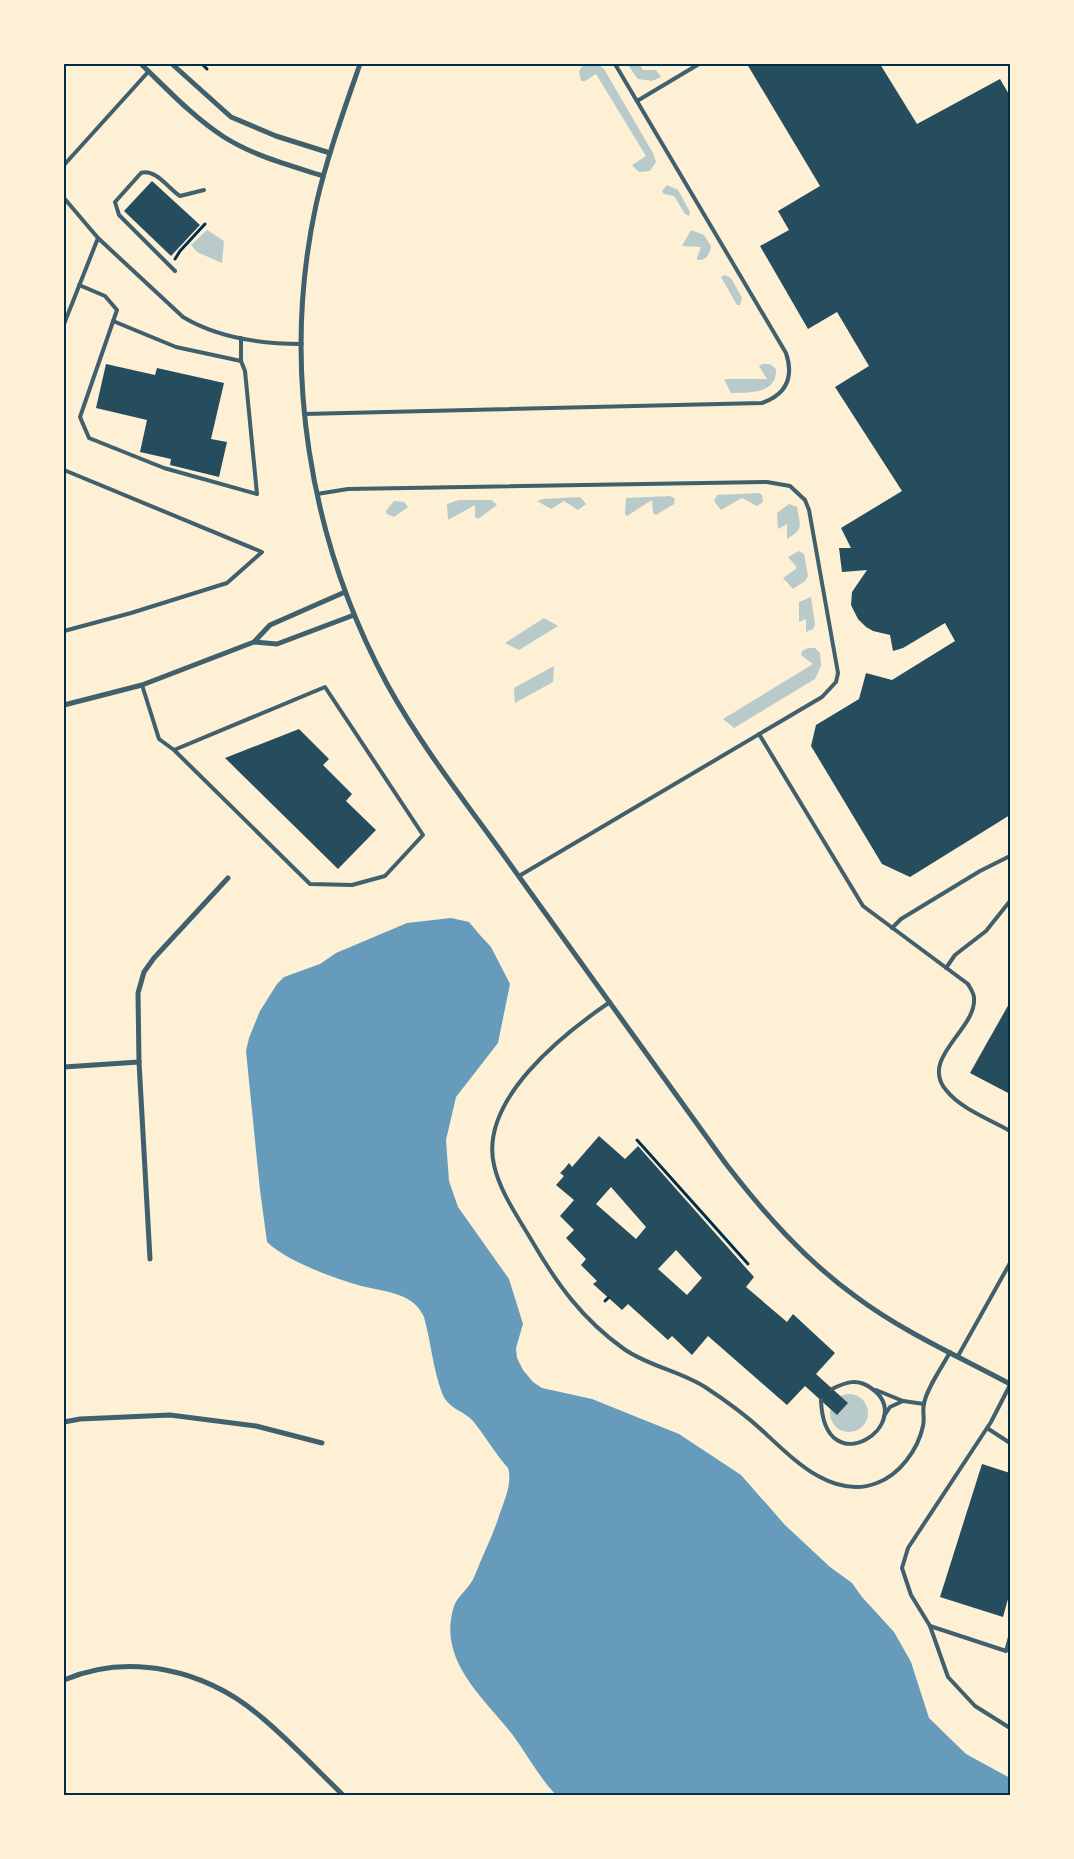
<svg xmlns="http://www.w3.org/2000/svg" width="1074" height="1859" font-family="'Alegreya Sans',sans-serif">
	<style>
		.green { fill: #b9caca }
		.water { fill: #669bbc }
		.building { fill: #264d5e; fill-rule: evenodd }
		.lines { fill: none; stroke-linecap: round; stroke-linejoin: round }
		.path { stroke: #003049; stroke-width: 3 }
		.service { stroke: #3f606c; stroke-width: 4 }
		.minor { stroke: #3f606c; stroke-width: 5 }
		.neatline { fill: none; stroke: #003049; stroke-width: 2 }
	</style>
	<rect width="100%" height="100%" fill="#fdf0d5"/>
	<g class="green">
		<polygon points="584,64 598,64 604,69 653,153 656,162 650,171 639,172 632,165 646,156 596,74 585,81 581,81 579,71"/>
		<polygon points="627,64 639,64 643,70 656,70 661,77 652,81 638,79"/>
		<polygon points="667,185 678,190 690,212 689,216 685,214 674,196 664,194 662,191"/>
		<polygon points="207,230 224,241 222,263 197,252 191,245"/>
		<path d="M691 230 704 235 711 246C710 254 706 261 697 260V258L701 247 682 246Z"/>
		<polygon points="725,275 731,278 742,298 740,305 737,305 721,277"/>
		<path d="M763 364H770L776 369C777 395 749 392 731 393L724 379H767L759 366Z"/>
		<polygon points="759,493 762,495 763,502 757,506 742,498 721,510 714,501 717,495"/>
		<polygon points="670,496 675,499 674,504 656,515 653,513 652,500 627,516 625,514 626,498"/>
		<polygon points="580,497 586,504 578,510 564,501 551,509 537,501 543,499"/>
		<polygon points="459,500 492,500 497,505 478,519 475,517 475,505 448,520 447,504"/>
		<polygon points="394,501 404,502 408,507 394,517 387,514 386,511"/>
		<path d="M789 504 797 507C800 526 804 529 787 539V524L778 529 777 513Z"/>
		<polygon points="799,551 804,554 808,576 805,581 793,589 783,578 796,569 796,566 788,557"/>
		<polygon points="811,597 815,624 813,629 806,632 806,619 799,622 799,602"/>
		<polygon points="544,618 558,626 519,650 505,643"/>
		<polygon points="808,648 815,648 820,653 821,666 815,679 734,728 723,719 813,664 801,655 802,651"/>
		<polygon points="554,666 553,682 515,703 514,688"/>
		<circle cx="849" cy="1413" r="19"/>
	</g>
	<path class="water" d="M451 918 469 922 479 934 491 947 510 984 498 1043 456 1097 446 1140 449 1181 458 1207 509 1279 523 1324 516 1348 517 1358 523 1370 533 1382 542 1388 592 1399 679 1434 741 1475 785 1525 830 1567 852 1583 862 1597 894 1632 911 1662 929 1718 966 1754 1010 1778V1795H556C538 1776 527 1754 512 1734 482 1696 437 1660 454 1606 458 1595 471 1587 475 1575 482 1556 492 1538 498 1519 503 1503 513 1484 508 1468 495 1453 485 1436 473 1421 463 1410 448 1409 442 1393 433 1369 431 1342 424 1317 413 1291 381 1292 358 1285 333 1278 285 1260 267 1242L260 1190 246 1051 249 1038 260 1011 277 984 284 977 320 964 336 953 407 923Z"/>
	<g class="building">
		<polygon points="747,64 880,64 917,124 1000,79 1010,96 1010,815 910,877 882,864 811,746 816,725 859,699 866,673 892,680 955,641 945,623 903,648 893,651 890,635 873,631 866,627 858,619 851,605 852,592 867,570 842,572 839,548 851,548 841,528 902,491 835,387 869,366 837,312 808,329 760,246 789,230 778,211 820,186"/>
		<polygon points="152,181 200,225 171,256 124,211"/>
		<polygon points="106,364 155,375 157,368 224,383 211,439 227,442 219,477 170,465 171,459 140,452 147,420 96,408"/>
		<polygon points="299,729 329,759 323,765 352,794 346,801 376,830 338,869 225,758"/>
		<polygon points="1010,1002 1010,1094 970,1073"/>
		<path d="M599 1136 625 1159 638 1146 754 1277 746 1287 787 1322 793 1314 835 1353 816 1374 848 1403 837 1415 805 1386 787 1405 708 1336 692 1355 672 1336 668 1340 628 1304 622 1310 593 1284 597 1281 581 1265 586 1259 566 1238 574 1230 560 1216 574 1200 556 1185 564 1176 560 1173 565 1168 569 1163 572 1167ZM611 1187 646 1227 636 1239 596 1204ZM676 1250 702 1278 687 1295 658 1269Z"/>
		<polygon points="982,1464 1010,1473 1010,1592 1003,1617 940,1597"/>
	</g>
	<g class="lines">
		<g class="path">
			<polyline points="202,64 207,69"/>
			<polyline points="175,259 180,251 205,224"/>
			<polyline points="637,1140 748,1264"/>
			<polyline points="605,1301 608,1298"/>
		</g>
		<g class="service">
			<polyline points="637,101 699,64"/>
			<polyline points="64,165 149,71"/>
			<path d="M64 198 98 238 183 317C218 338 261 344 302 344"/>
			<path d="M175 271 119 215 115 202 141 173C155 168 169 189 180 196L204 190"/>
			<polyline points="79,285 105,296 117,310 80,417 89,438 164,468 257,494 245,371 241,361 241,338"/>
			<polyline points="113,321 176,347 241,361"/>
			<polyline points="64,324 98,238"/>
			<path d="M304 414 762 403C787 394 794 377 786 353L615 64"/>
			<polyline points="64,470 262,552 227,583 131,613 64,631"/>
			<polyline points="317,494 348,489 767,482 790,486 805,500 809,510 838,673 836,682 822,697 519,876"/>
			<polyline points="142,685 159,739 174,750 325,687 423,835 385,876 352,885 310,884 174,750"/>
			<path d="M759 734 863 906 968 984C970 988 974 993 974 998 977 1029 919 1058 946 1090 961 1109 989 1119 1010 1131"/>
			<polyline points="892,928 901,919 980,871 1010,856"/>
			<polyline points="946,968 955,955 986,931 1010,901"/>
			<path d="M610 1002C563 1034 479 1100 494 1165 500 1192 518 1217 532 1241 557 1284 582 1319 624 1349 648 1366 680 1371 705 1387 725 1400 748 1417 765 1433 794 1460 833 1500 877 1483 899 1475 918 1450 923 1426 925 1419 922 1411 924 1404 926 1389 943 1366 950 1352"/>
			<polyline points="958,1356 1010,1263"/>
			<polyline points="1010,1385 991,1422 908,1548 902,1568 911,1595 930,1626 948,1677 975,1706 1010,1728"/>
			<polyline points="876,1390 903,1401 924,1404"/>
			<path d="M821 1400C824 1488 920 1422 871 1388 857 1378 846 1382 832 1389"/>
			<polyline points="884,1416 890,1407 903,1401"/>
			<polyline points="987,1428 1010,1443"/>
			<polyline points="930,1626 1006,1651 1010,1637"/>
		</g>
		<g class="minor">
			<path d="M141 64C167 89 193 117 224 137 254 156 289 165 323 176"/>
			<polyline points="172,64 231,117 276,136 330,153"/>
			<path d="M360 64C344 110 327 157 316 205 281 367 309 539 387 684 425 753 475 814 520 878 589 973 657 1069 726 1164 764 1213 804 1259 855 1296 903 1332 958 1356 1010 1384"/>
			<polyline points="254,642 277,644 354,615"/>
			<polyline points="64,705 142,685 254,642 270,625 345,592"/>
			<polyline points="64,1067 139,1062"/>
			<polyline points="150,1259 139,1062 138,993 144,972 154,958 228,878"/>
			<polyline points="64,1422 80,1419 170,1415 256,1426 322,1443"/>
			<path d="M64 1680C130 1652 206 1670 260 1716 289 1740 316 1769 343 1795"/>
		</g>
	</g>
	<rect width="1074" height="1859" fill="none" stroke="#fdf0d5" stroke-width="130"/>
	<rect x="65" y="65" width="944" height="1729" class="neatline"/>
</svg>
